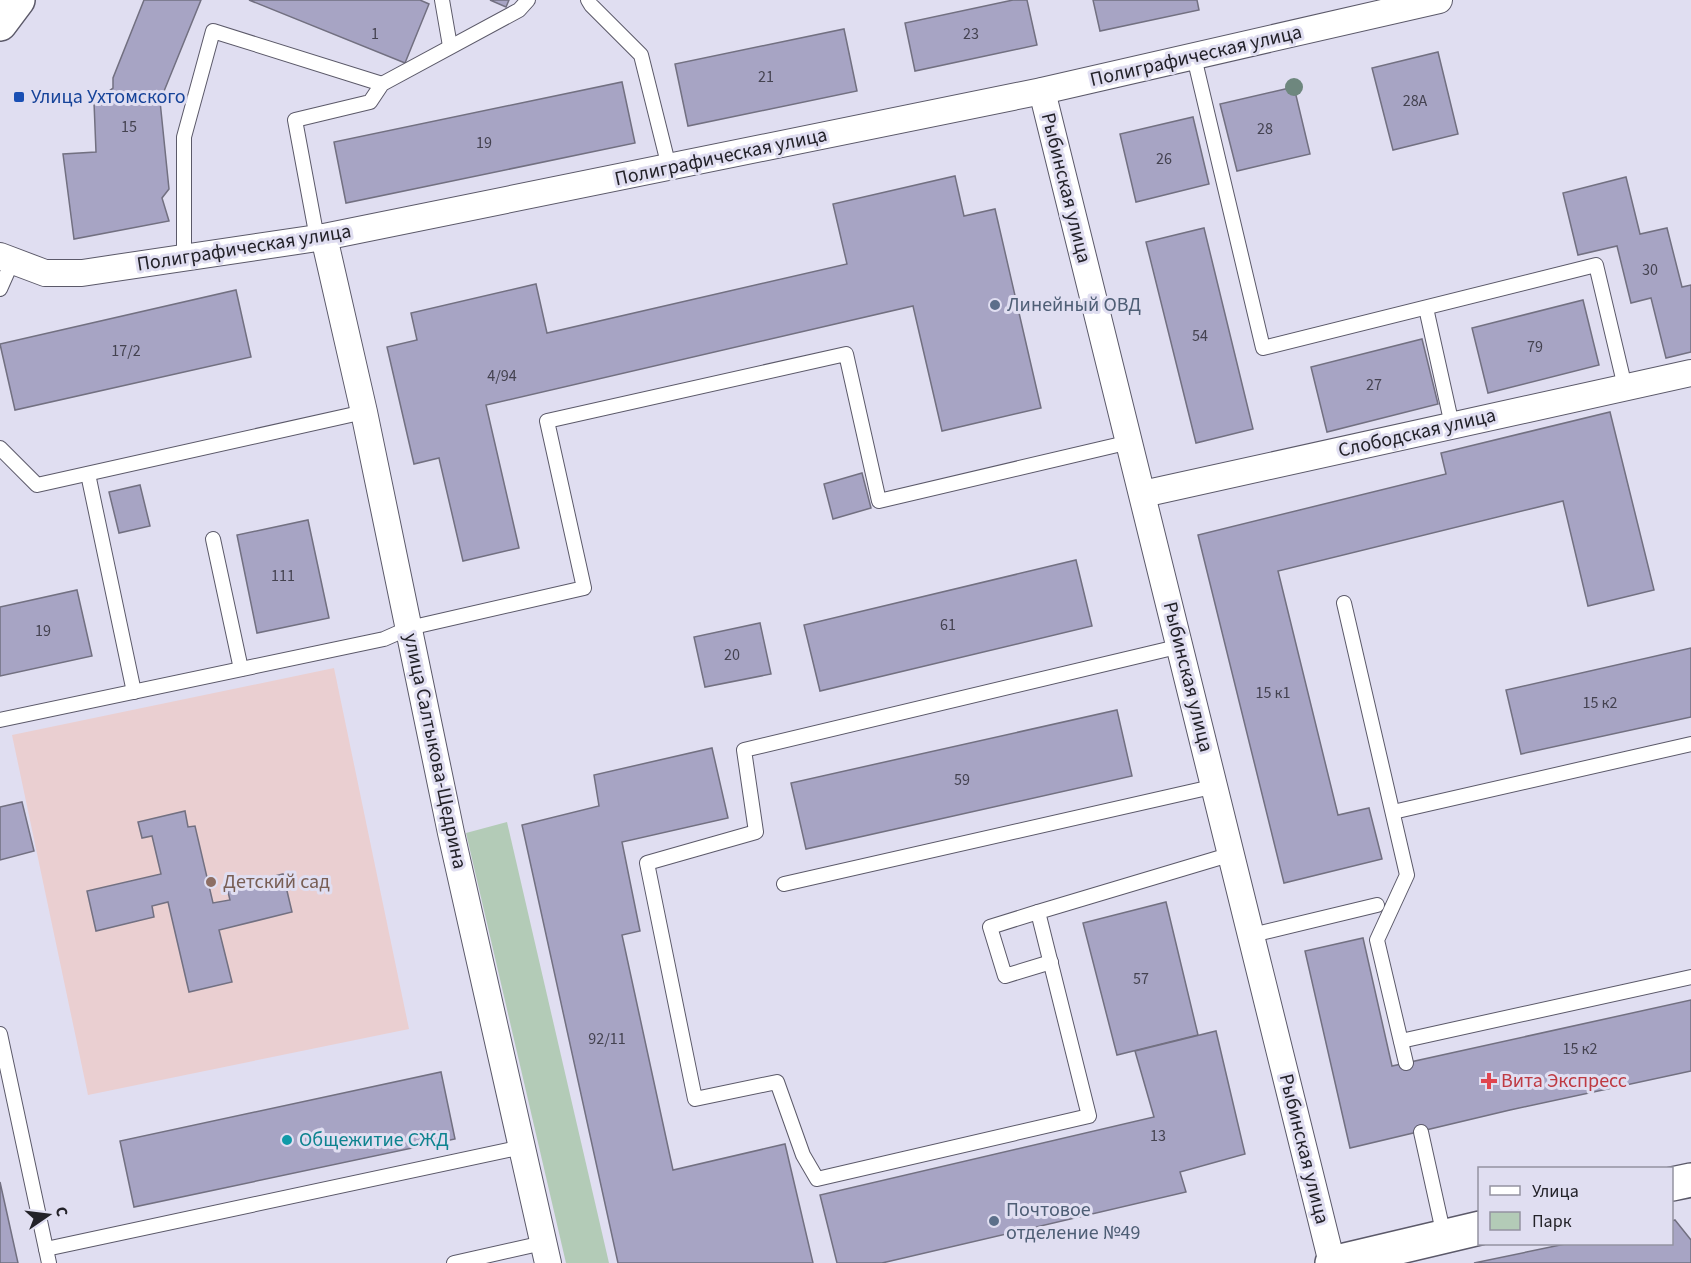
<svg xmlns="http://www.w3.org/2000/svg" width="1691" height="1263" font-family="'Source Sans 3',sans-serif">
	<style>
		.education { fill: #eacfd1 }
		.green { fill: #b3cbb7 }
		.building { fill: #a7a4c4; stroke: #727081; stroke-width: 1.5 }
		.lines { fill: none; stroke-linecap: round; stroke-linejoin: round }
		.service-casing { stroke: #5b5969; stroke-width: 16 }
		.minor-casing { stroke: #5b5969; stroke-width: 28 }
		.tertiary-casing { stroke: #5b5969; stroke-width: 36 }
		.secondary-casing { stroke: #5b5969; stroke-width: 36 }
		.service { stroke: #fff; stroke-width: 14 }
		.minor { stroke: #fff; stroke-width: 26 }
		.tertiary { stroke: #fff; stroke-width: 33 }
		.secondary { stroke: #fff; stroke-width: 33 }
		.tree { fill: #6e877e }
		.transit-dot { fill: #1a4fb4; stroke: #e0def1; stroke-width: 2 }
		.service-dot { fill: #5c6f8a; stroke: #e0def1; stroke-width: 2 }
		.education-dot { fill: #8d6e63; stroke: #e0def1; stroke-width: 2 }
		.health-dot { fill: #e0444e; stroke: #e0def1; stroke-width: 2 }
		.culture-dot { fill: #0f9aa8; stroke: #e0def1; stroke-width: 2 }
		.labels { text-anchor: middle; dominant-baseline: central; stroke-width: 6; stroke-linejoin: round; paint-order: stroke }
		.number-label { font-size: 16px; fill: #444250 }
		.street-label { font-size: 20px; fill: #232229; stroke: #e0def1 }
		.transit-label { font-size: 20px; fill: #164399; stroke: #e0def1; text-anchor: start }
		.service-label { font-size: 20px; fill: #4e5e75; stroke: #e0def1; text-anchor: start }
		.education-label { font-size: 20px; fill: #785e54; stroke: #e0def1; text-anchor: start }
		.health-label { font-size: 20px; fill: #be3a42; stroke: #e0def1; text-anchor: start }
		.culture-label { font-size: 20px; fill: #0d838f; stroke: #e0def1; text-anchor: start }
	</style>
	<rect width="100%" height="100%" fill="#e0def1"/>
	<polygon class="education" points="334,668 409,1029 88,1095 12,735"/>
	<polygon class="green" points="507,822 609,1263 566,1263 466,833"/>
	<g class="building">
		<polygon points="144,0 201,0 160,101 169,189 162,198 169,221 74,239 63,154 96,152 94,102 113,88 113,78"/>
		<polygon points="249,0 420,0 429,4 405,63"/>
		<polygon points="490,0 509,0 506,7"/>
		<polygon points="1013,0 1027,0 1037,45 915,71 905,23"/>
		<polygon points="1093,0 1197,0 1199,10 1100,31"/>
		<polygon points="844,29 857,91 688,126 675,64"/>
		<polygon points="1438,52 1458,134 1393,150 1372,68"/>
		<polygon points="622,82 635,143 346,203 334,142"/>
		<polygon points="1294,87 1310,154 1237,171 1220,104"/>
		<polygon points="1193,117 1209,184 1136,202 1120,134"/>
		<polygon points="955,176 964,216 995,209 1041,408 942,431 913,306 486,405 519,548 463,561 439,458 414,464 387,347 417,340 411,313 536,284 547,333 847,264 833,204"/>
		<polygon points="1626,177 1640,234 1667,228 1682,287 1691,285 1691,352 1666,358 1651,298 1631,303 1617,246 1578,255 1563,193"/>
		<polygon points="1204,228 1253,429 1196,443 1146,242"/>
		<polygon points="236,290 251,357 15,410 0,344"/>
		<polygon points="1583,300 1599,365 1488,393 1472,328"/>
		<polygon points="1422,339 1438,404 1327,432 1311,367"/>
		<polygon points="1610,412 1654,590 1588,606 1563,501 1278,571 1338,815 1369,808 1382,859 1284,883 1198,535 1446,474 1441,453"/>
		<polygon points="862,473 871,508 833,519 824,484"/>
		<polygon points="140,485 150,526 119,533 109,492"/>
		<polygon points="308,520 329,618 257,633 237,535"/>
		<polygon points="1076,560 1092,626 820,691 804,625"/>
		<polygon points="77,590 92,656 0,676 0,607"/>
		<polygon points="760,623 771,674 705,687 694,637"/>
		<polygon points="1691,648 1691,717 1521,754 1506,690"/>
		<polygon points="1117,710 1132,776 806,849 791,783"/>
		<polygon points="712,748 728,818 622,842 640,931 622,935 673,1170 785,1144 813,1263 618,1263 522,825 599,806 594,775"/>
		<polygon points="22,802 34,851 0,860 0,807"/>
		<polygon points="185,811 188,827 195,826 213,903 230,900 227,888 283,874 292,912 219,930 232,982 189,992 168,902 152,906 154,917 96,931 87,891 161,874 152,836 142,838 138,822"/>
		<polygon points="1166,902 1198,1035 1117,1055 1083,923"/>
		<polygon points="1363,938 1392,1066 1691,1000 1691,1071 1510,1110 1350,1148 1305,951"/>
		<polygon points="1216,1031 1245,1154 1180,1172 1186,1192 882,1263 837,1263 820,1195 1154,1117 1135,1051"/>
		<polygon points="441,1072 455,1139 134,1207 120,1141"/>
		<polygon points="0,1182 18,1263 0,1263"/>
		<polygon points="1675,1220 1691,1240 1691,1263 1474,1263 1565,1244 1672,1244 1672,1221"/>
	</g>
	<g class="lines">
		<g class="service-casing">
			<g id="service">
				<polyline points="442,0 450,46"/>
				<polyline points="588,0 591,5 641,55 669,167"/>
				<polyline points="1194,57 1263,348 1596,265 1625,387"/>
				<polyline points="317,238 295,120 370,102 382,84 519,10 528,0"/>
				<polyline points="184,259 184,137 213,31 382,84"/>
				<polyline points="0,289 12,262"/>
				<polyline points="1426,308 1452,425"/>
				<polyline points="0,448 37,485 364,412"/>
				<polyline points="88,474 134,692"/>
				<polyline points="213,539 241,669"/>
				<polyline points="1344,603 1407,875 1377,940 1406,1063"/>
				<polyline points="1181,646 744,750 756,832 647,863 695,1099 777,1082 803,1155 817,1179 1089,1116 1038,912 1232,854"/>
				<polyline points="0,720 384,639 409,628 584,588 547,421 846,354 879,501 1130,442"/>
				<polyline points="1393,812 1691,744"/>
				<polyline points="784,884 1216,786"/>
				<polyline points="1038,912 990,927 1005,976 1051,962"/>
				<polyline points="1252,935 1377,905"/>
				<polyline points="0,1034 49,1263"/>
				<polyline points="1401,1041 1691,977"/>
				<polyline points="1421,1132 1444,1236"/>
				<polyline points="46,1249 522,1147"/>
				<polyline points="454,1263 543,1243"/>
			</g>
		</g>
		<g class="minor-casing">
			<g id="minor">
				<polyline points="1042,91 1332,1263"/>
				<polyline points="324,237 364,412 451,833 548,1263"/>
				<polyline points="0,256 45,273 82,273 324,237 1042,91 1439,0"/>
				<polyline points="1143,494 1691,373"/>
			</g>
		</g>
		<g class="tertiary-casing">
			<polyline id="tertiary" points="0,24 18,0"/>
		</g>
		<g class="secondary-casing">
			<g id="secondary">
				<polyline points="1672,1184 1691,1180"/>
				<polyline points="1332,1263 1480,1228"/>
			</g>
		</g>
		<use href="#service" class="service"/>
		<use href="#minor" class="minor"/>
		<use href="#tertiary" class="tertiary"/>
		<use href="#secondary" class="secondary"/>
	</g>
	<circle class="tree" cx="1294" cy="87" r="9"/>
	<rect class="transit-dot" x="13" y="91" width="12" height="12" rx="3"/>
	<g class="service-dot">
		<circle cx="995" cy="305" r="6"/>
		<circle cx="994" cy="1221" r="6"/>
	</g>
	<circle class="education-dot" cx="211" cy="882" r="6"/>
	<path class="health-dot" d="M1486 1072h6v6h6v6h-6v6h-6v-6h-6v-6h6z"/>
	<circle class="culture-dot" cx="287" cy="1140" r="6"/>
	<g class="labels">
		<g class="number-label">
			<text x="375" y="34">1</text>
			<text x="971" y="34">23</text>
			<text x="766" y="77">21</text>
			<text x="1415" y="101">28А</text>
			<text x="129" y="127">15</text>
			<text x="1265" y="129">28</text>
			<text x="484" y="143">19</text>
			<text x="1164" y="159">26</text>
			<text x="1650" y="270">30</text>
			<text x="1200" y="336">54</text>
			<text x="1535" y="347">79</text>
			<text x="126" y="351">17/2</text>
			<text x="502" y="376">4/94</text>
			<text x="1374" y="385">27</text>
			<text x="283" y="576">111</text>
			<text x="948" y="625">61</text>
			<text x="43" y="631">19</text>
			<text x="732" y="655">20</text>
			<text x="1273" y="693">15 к1</text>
			<text x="1600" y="703">15 к2</text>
			<text x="962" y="780">59</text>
			<text x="1141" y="979">57</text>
			<text x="607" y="1039">92/11</text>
			<text x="1580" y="1049">15 к2</text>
			<text x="1158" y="1136">13</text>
		</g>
		<g class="street-label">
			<text transform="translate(1196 56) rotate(-13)">Полиграфическая улица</text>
			<text transform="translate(721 157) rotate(-12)">Полиграфическая улица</text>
			<text transform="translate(1066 188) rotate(76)">Рыбинская улица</text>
			<text transform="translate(244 248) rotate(-9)">Полиграфическая улица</text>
			<text transform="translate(1417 433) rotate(-13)">Слободская улица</text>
			<text transform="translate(1188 677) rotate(76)">Рыбинская улица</text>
			<text transform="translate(435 751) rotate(78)">улица Салтыкова-Щедрина</text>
			<text transform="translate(1304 1149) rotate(76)">Рыбинская улица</text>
		</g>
		<g class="transit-label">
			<text x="31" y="97">Улица Ухтомского</text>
		</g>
		<g class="service-label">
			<text x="1007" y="305">Линейный ОВД</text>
			<text x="1006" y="1210">Почтовое<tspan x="1006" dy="23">отделение №49</tspan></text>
		</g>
		<g class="education-label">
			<text x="223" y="882">Детский сад</text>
		</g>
		<g class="health-label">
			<text x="1501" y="1081">Вита Экспресс</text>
		</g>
		<g class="culture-label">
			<text x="299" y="1140">Общежитие СЖД</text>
		</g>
	</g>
	<rect x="1478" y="1167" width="195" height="78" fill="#e0def1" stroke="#9493a1" stroke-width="1.5"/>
	<rect x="1490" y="1186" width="30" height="9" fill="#ffffff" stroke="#9493a1" stroke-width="1.5"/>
	<text x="1532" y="1197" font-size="18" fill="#232229">Улица</text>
	<rect x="1490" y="1212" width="30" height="18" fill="#b3cbb7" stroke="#9493a1" stroke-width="1.5"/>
	<text x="1532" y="1227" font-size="18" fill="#232229">Парк</text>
	<g transform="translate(48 1215) rotate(76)" stroke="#e0def1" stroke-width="4.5" paint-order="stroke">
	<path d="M0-4.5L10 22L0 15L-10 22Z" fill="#232229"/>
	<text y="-9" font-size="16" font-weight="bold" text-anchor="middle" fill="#232229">С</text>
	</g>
</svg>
